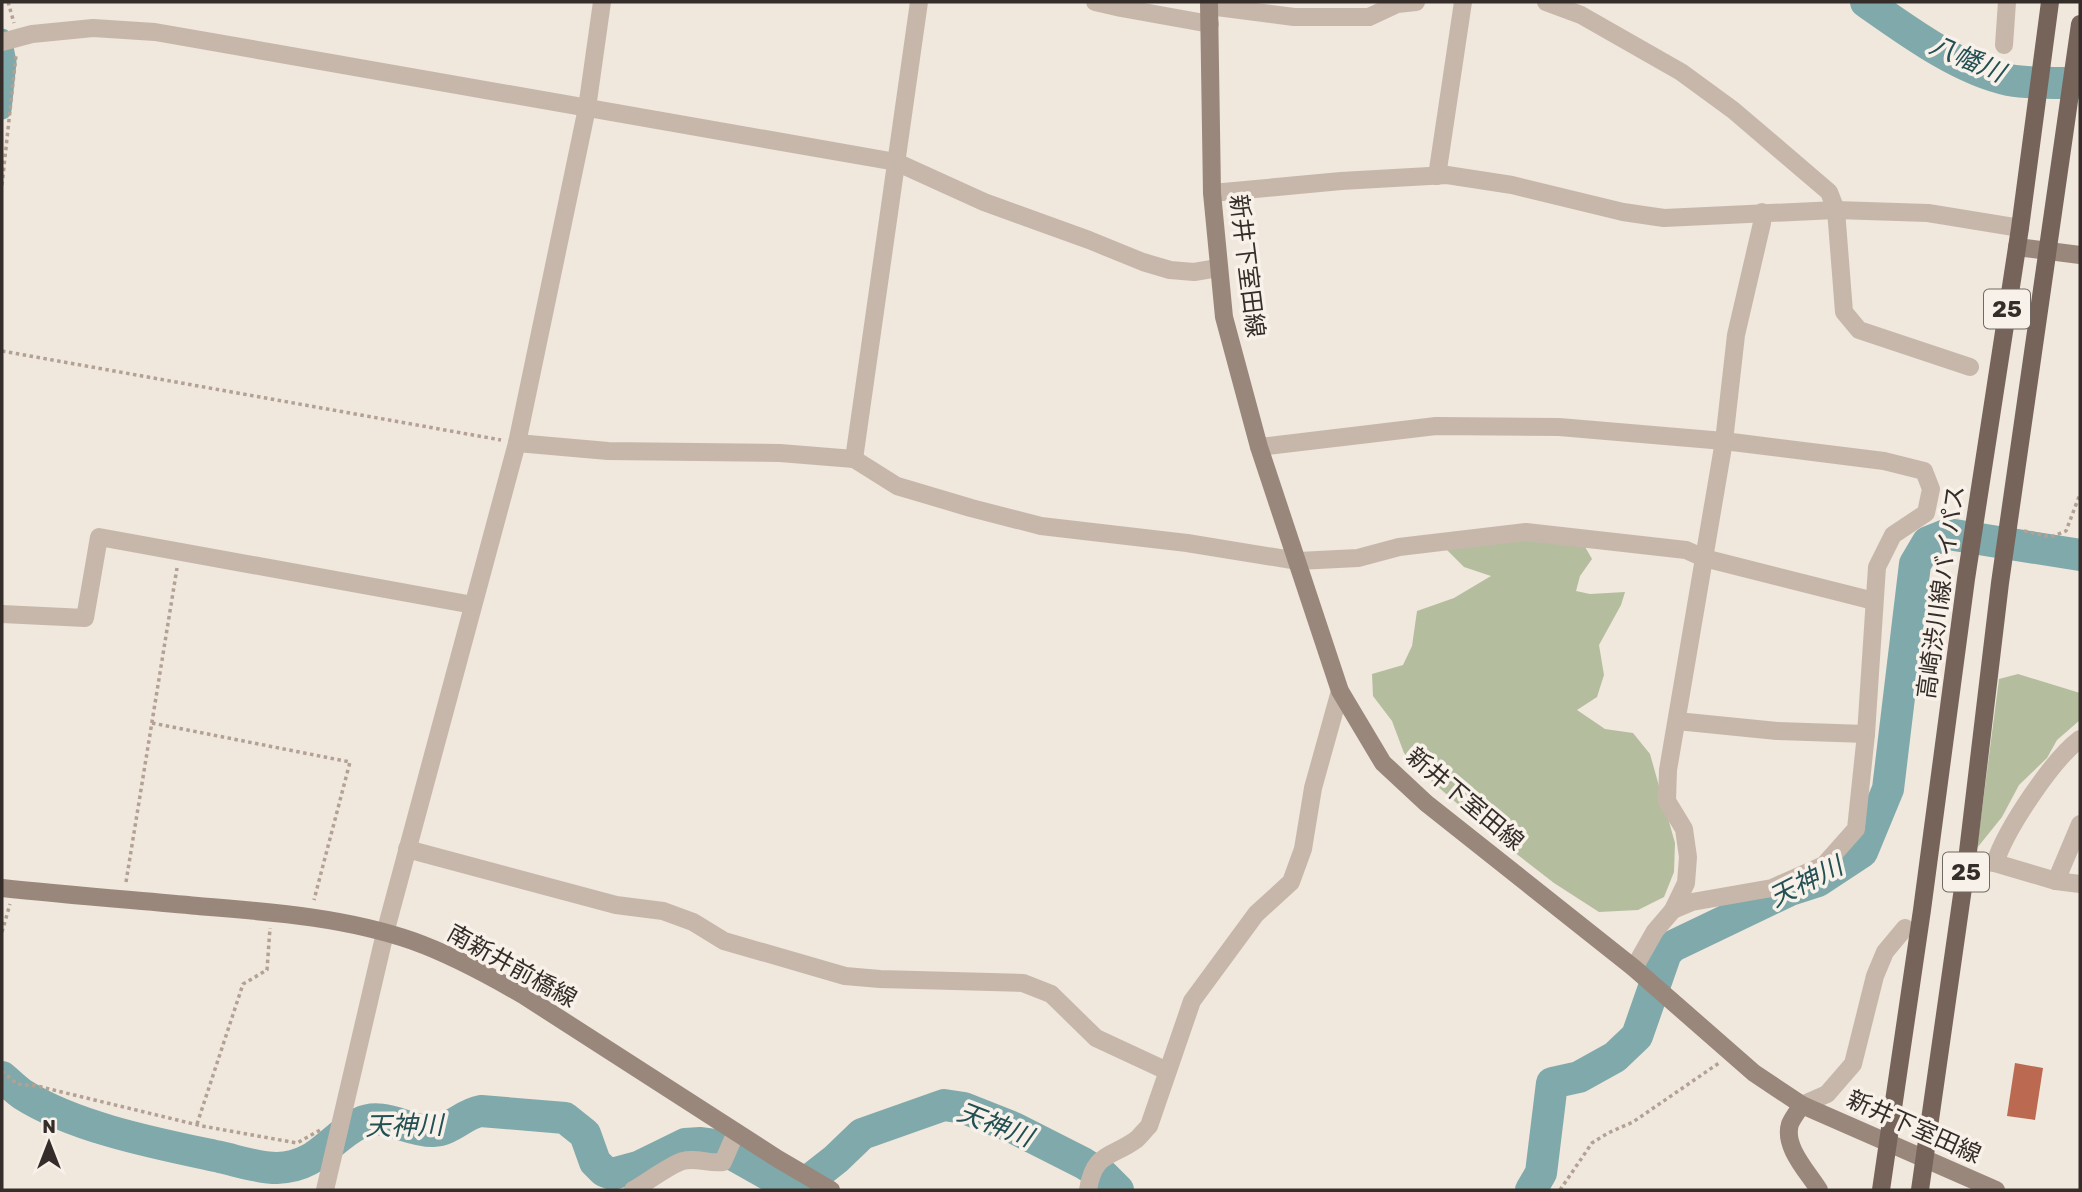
<svg xmlns="http://www.w3.org/2000/svg" width="2082" height="1192" font-family="Rubik,'Noto Sans JP',sans-serif">
	<style>
		.green { fill: #b4be9e }
		.lines { fill: none; stroke-linecap: round; stroke-linejoin: round }
		.canal { stroke: #7fa9aa; stroke-width: 19 }
		.river { stroke: #7fa9aa; stroke-width: 32 }
		.building { fill: #bb6950 }
		.path { stroke: #b3a194; stroke-width: 3.5; stroke-dasharray: 3.5 3.5; stroke-linecap: butt }
		.street { stroke: #c7b7aa; stroke-width: 18 }
		.secondary { stroke: #9a877c; stroke-width: 18 }
		.primary { stroke: #76645b; stroke-width: 18 }
		.labels { text-anchor: middle; dominant-baseline: central; stroke-width: 7; stroke-linejoin: round; paint-order: stroke }
		.shield { fill: #f8f1e9; stroke: #706863; stroke-width: 2 }
		.shield-label { font-size: 23px; font-weight: bold; fill: #352d29 }
		.street-label { font-size: 24px; fill: #352d29; stroke: #f8f1e9 }
		.water-label { font-size: 26px; font-style: italic; fill: #225053; stroke: #f8f1e9 }
	</style>
	<rect width="100%" height="100%" fill="#f0e7dd"/>
	<g class="green">
		<polygon points="1509,537 1584,545 1592,559 1580,576 1576,591 1590,594 1625,592 1621,605 1599,645 1604,675 1597,697 1577,710 1605,729 1633,733 1650,754 1675,843 1674,872 1664,897 1638,910 1599,912 1554,883 1505,845 1422,773 1404,753 1392,721 1373,696 1372,674 1403,665 1412,646 1417,611 1454,598 1491,576 1464,567 1447,550"/>
		<polygon points="2018,674 2080,693 2080,720 2057,740 2047,758 2019,785 2002,817 1977,848 1999,679"/>
	</g>
	<g class="lines">
		<polyline class="canal" points="2,38 7,62 2,110"/>
		<g class="river">
			<path d="M1866 2C1906 30 1960 70 2009 80 2032 84 2057 83 2080 83"/>
			<path d="M2 1077C8 1082 15 1089 22 1094 75 1128 159 1144 220 1157 238 1161 258 1168 277 1168 318 1167 329 1138 360 1123 383 1111 409 1132 433 1131 452 1130 463 1114 481 1111L565 1118 585 1134 595 1162 604 1171 612 1174 638 1167 685 1144 701 1143 716 1145 787 1185 799 1188 836 1159 862 1134 944 1105 964 1108 1014 1128 1083 1163 1104 1176 1118 1190"/>
			<polyline points="1531,1190 1541,1173 1552,1083 1579,1077 1615,1057 1637,1036 1666,953 1673,946 1790,890 1818,881 1862,852 1888,789 1915,564 1928,542 1948,534 2080,555"/>
		</g>
	</g>
	<polygon class="building" points="2015,1063 2043,1068 2035,1120 2007,1116"/>
	<g class="lines">
		<g class="path">
			<polyline points="8,2 14,23"/>
			<polyline points="2,185 16,55"/>
			<polyline points="2,351 501,440"/>
			<polyline points="1942,515 1959,517"/>
			<polyline points="2024,531 2051,537 2066,531 2080,494"/>
			<polyline points="152,723 350,762 314,900"/>
			<polyline points="126,882 177,568"/>
			<polyline points="2,932 10,904"/>
			<polyline points="2,1071 17,1084 37,1086 202,1126 297,1143 322,1129"/>
			<polyline points="197,1124 243,984 267,970 270,928"/>
			<polyline points="1560,1190 1592,1143 1608,1133 1633,1122 1719,1063"/>
		</g>
		<g class="street">
			<polyline points="1095,2 1121,8 1210,24"/>
			<polyline points="1546,2 1581,15 1681,72 1733,110 1829,192 1836,210 1844,312 1859,330 1970,367"/>
			<polyline points="1209,6 1294,17 1369,17 1397,4 1416,2"/>
			<polyline points="2,42 32,34 93,28 155,32 896,162 984,202 1089,240 1143,262 1170,270 1194,272 1218,268"/>
			<polyline points="2004,45 2007,2"/>
			<polyline points="1437,176 1463,2"/>
			<polyline points="1212,193 1341,181 1447,175 1512,185 1623,212 1664,218 1836,210 1928,213 2020,228"/>
			<polyline points="517,443 608,451 780,453 854,459 897,486 971,508 1041,526 1187,543 1298,561 1358,558 1399,547 1526,532 1686,550 1704,558 1874,601"/>
			<polyline points="1259,447 1436,426 1559,427 1724,441 1884,461 1924,471 1931,489 1926,513 1893,535 1877,567 1866,734 1856,829 1824,865 1772,888 1692,902 1673,910 1655,931 1634,968"/>
			<polyline points="854,459 919,2"/>
			<polyline points="2,614 85,618 99,537 473,605"/>
			<polyline points="1677,721 1777,731 1866,734"/>
			<polyline points="407,849 616,905 663,911 693,922 724,941 845,976 880,979 1023,983 1051,994 1096,1038 1167,1071"/>
			<polyline points="1967,860 1995,863 2056,881 2080,884"/>
			<path d="M1995 863C2006 829 2052 760 2080 739"/>
			<polyline points="2056,881 2080,824"/>
			<polyline points="1673,910 1686,883 1688,857 1684,829 1667,801 1668,770 1724,441 1736,335 1762,223 1762,212"/>
			<polyline points="1802,1105 1827,1094 1853,1064 1875,976 1885,952 1905,928"/>
			<polyline points="325,1190 385,933 517,443 587,108 602,2"/>
			<path d="M633 1190C646 1183 671 1164 683 1161 696 1157 709 1164 723 1162L736 1132"/>
			<path d="M1088 1190C1094 1151 1112 1158 1137 1139 1141 1135 1145 1130 1149 1126L1192 1001 1256 914 1291 882 1303 849 1313 788 1340 691"/>
		</g>
		<g class="secondary">
			<polyline points="1209,2 1212,193 1224,317 1259,447 1340,691 1383,763 1426,803 1634,968 1754,1073 1802,1105 1996,1190"/>
			<polyline points="2017,247 2080,255"/>
			<path d="M2 888C67 895 133 900 198 906 270 912 344 917 413 941 452 955 487 974 523 995L778 1159 831 1190"/>
			<path d="M1802 1105C1798 1111 1793 1117 1790 1124 1783 1147 1808 1172 1819 1190"/>
		</g>
		<g class="primary">
			<polyline points="1881,1190 1922,910 1966,579 2020,228 2050,2"/>
			<polyline points="1920,1190 1967,860 2000,583 2080,24"/>
		</g>
	</g>
	<g class="labels">
		<g class="shield">
			<rect x="1984" y="289.5" width="46" height="39" rx="5"/>
			<rect x="1943" y="852.5" width="46" height="39" rx="5"/>
		</g>
		<g class="shield-label">
			<text x="2007" y="309">25</text>
			<text x="1966" y="872">25</text>
		</g>
		<g class="street-label">
			<text transform="translate(1247 266) rotate(83)">新井下室田線</text>
			<text transform="translate(1941 592) rotate(-82)">高崎渋川線バイパス</text>
			<text transform="translate(1465 799) rotate(40)">新井下室田線</text>
			<text transform="translate(512 966) rotate(29)">南新井前橋線</text>
			<text transform="translate(1914 1127) rotate(24)">新井下室田線</text>
		</g>
		<g class="water-label">
			<text transform="translate(1967 59) rotate(23)">八幡川</text>
			<text transform="translate(1806 882) rotate(-27)">天神川</text>
			<text transform="translate(995 1125) rotate(21)">天神川</text>
			<text transform="translate(404 1126) rotate(-1)">天神川</text>
		</g>
	</g>
	<rect width="2082" height="1192" fill="none" stroke="#352d29" stroke-width="7"/>
	<g transform="translate(49 1143)" stroke="#f8f1e9" stroke-width="5" paint-order="stroke">
	<path d="M0-5L12 26L0 18L-12 26Z" fill="#352d29"/>
	<text y="-10" font-size="19" font-weight="bold" text-anchor="middle" fill="#352d29">N</text>
	</g>
</svg>
